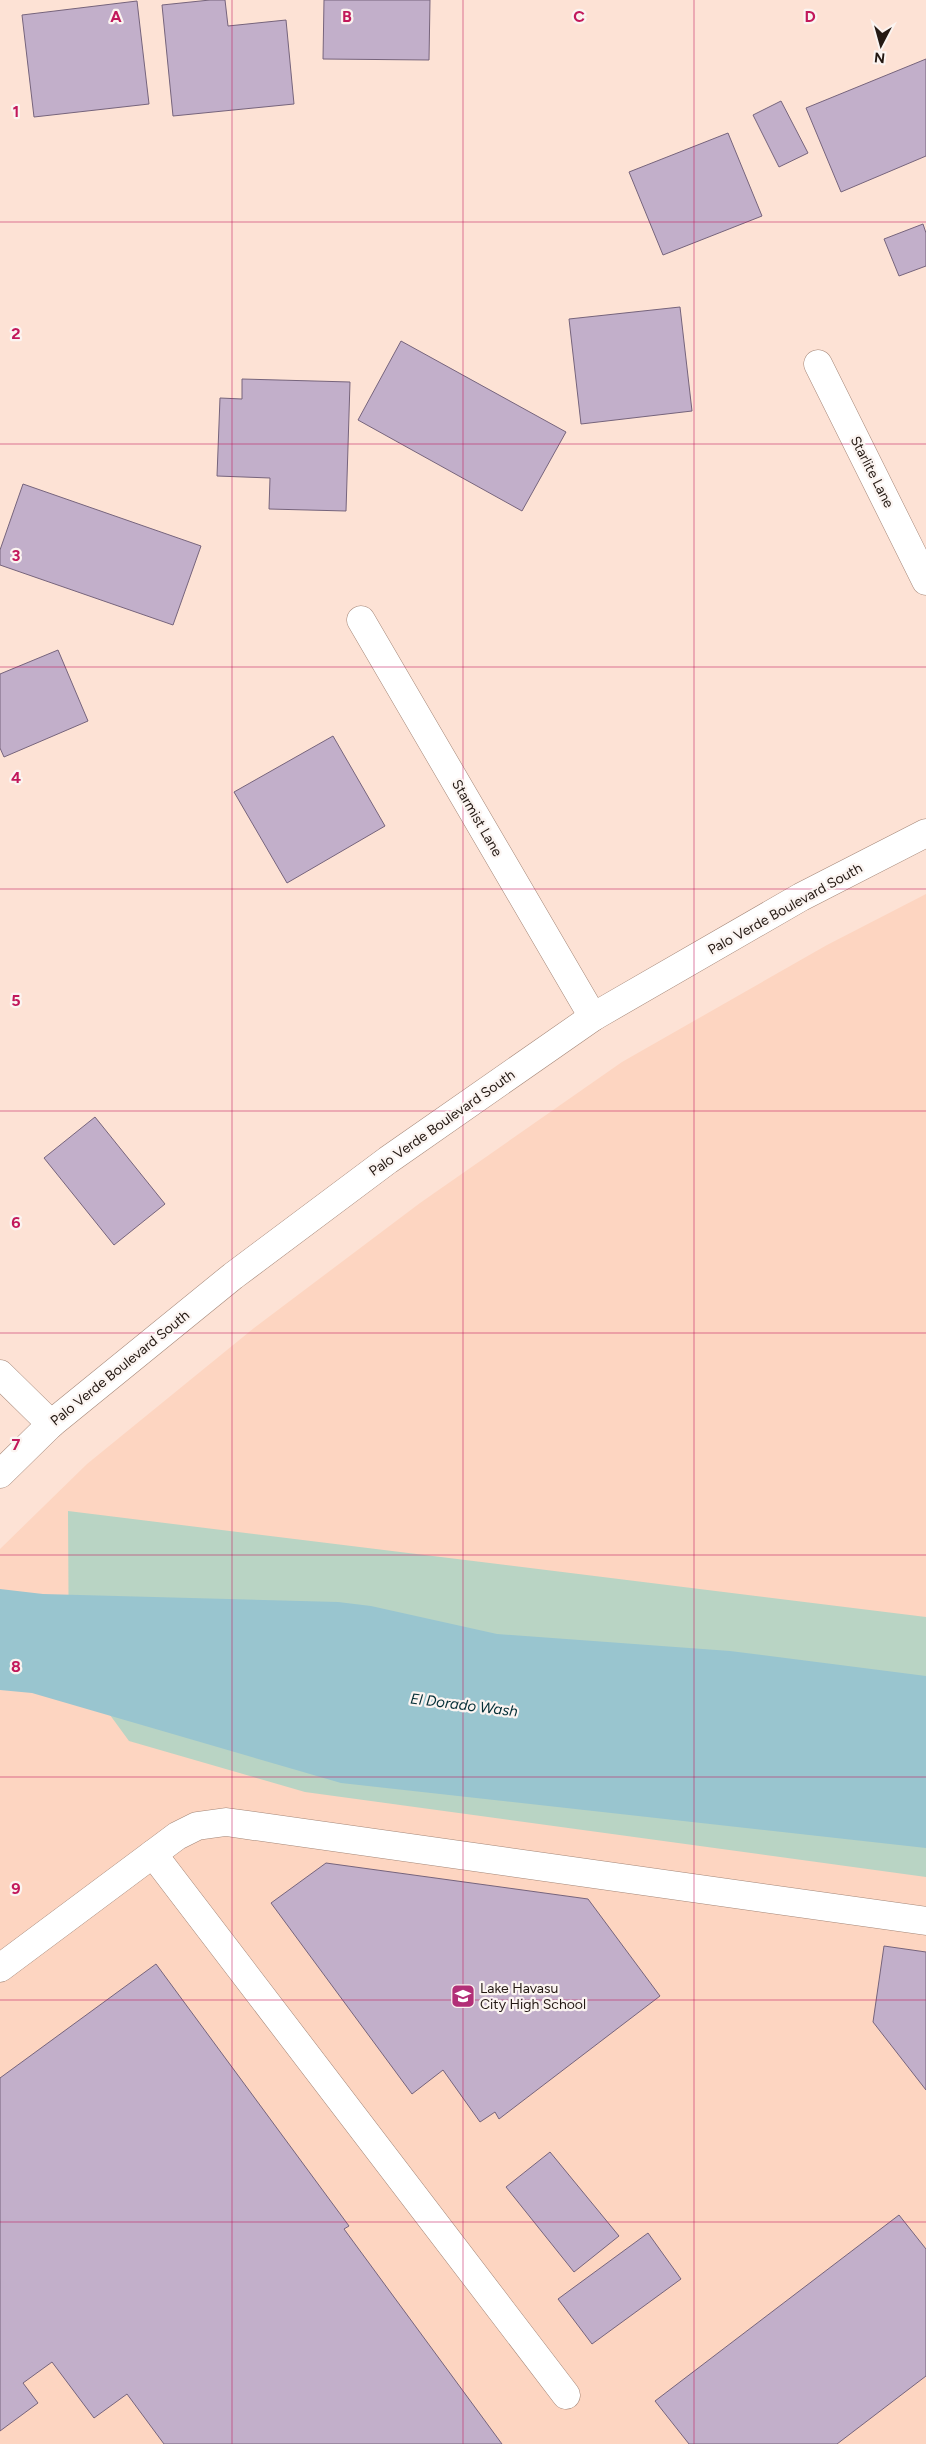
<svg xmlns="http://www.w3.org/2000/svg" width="926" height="2444" font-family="Figtree,sans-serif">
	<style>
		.built { fill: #fdd5c1 }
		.green { fill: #b9d4c4 }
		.water { fill: #99c5cf }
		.building { fill: #c2afca; stroke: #76647c }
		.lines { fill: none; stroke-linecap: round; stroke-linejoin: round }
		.minor-casing { stroke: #a48677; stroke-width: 29 }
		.major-casing { stroke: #a48677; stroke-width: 29 }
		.minor { stroke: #fff; stroke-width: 28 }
		.major { stroke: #fff; stroke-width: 28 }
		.grid { fill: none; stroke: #c2185b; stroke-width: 1; stroke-opacity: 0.55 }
		.labels { text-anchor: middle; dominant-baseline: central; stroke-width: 4.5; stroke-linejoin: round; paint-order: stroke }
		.street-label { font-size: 14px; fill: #241913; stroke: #fbf4f1 }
		.poi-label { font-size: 14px; fill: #241913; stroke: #fbf4f1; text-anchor: start }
		.water-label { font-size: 15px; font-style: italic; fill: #042f37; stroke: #fbf4f1 }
		.grid-label { font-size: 16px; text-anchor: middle; font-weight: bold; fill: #c2185b; stroke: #fbf4f1; stroke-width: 4.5; stroke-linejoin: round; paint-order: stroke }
	</style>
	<rect width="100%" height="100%" fill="#fde2d5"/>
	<polygon class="built" points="926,894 926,2444 0,2444 0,1549 87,1464 254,1328 420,1203 622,1062 827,945"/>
	<polygon class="green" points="68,1511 926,1617 926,1877 305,1792 129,1741 110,1715 69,1681"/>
	<polygon class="water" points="0,1589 43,1594 338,1602 371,1606 497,1634 730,1651 926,1676 926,1848 341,1783 32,1693 0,1690"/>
	<g class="building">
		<polygon points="210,0 225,0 228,26 286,20 294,104 173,116 162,5"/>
		<polygon points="324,0 430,0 429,60 323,59"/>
		<polygon points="137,1 149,104 34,117 22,15"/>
		<polygon points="926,59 926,156 841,192 806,108"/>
		<polygon points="781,101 808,153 779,167 753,115"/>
		<polygon points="728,133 762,216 663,255 629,172"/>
		<polygon points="923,224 926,233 926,266 899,276 884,239"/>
		<polygon points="680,307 692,411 581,424 569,319"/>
		<polygon points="401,341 566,432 522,511 358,420"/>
		<polygon points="242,379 350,382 346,511 269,509 270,478 217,476 220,398 242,399"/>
		<polygon points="23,484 201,546 173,625 0,565 0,550"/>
		<polygon points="58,650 88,721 4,757 0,748 0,674"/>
		<polygon points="333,736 385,826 287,883 234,792"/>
		<polygon points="95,1117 165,1204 114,1245 44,1158"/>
		<polygon points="326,1863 588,1899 660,1996 499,2119 495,2112 480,2122 443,2070 412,2094 271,1903"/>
		<polygon points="884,1946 926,1952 926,2090 873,2022"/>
		<polygon points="156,1964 349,2226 344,2229 502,2444 164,2444 127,2394 94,2418 52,2362 23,2383 38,2403 0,2431 0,2078"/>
		<polygon points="550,2152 619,2236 574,2272 506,2187"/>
		<polygon points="899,2215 926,2249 926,2376 837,2444 689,2444 655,2401"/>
		<polygon points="648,2233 681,2279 592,2344 558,2299"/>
	</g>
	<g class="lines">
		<g class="minor-casing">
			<g id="minor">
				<polyline points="818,364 926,581"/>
				<polyline points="361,620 593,1017"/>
				<polyline points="0,1374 51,1424"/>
				<polyline points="153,1854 566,2395"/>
				<polyline points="0,1968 177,1836 197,1826 226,1822 926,1921"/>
			</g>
		</g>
		<g class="major-casing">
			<polyline id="major" points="0,1474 51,1424 233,1276 388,1160 593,1017 801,897 926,833"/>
		</g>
		<use href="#minor" class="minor"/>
		<use href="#major" class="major"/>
	</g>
	<path class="grid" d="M232 0V2444M463 0V2444M694 0V2444M0 222H926M0 444H926M0 667H926M0 889H926M0 1111H926M0 1333H926M0 1555H926M0 1777H926M0 2000H926M0 2222H926"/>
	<defs>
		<g id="school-square" transform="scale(1.25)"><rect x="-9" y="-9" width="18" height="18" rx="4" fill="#b22f77" stroke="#fbf4f1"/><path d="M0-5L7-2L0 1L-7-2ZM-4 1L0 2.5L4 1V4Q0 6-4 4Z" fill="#fff"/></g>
	</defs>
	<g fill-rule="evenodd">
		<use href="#school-square" x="463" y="1996"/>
	</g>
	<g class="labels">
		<g class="street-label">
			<text transform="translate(872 472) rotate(63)">Starlite Lane</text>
			<text transform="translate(477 818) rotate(60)">Starmist Lane</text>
			<text transform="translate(785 909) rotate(-29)">Palo Verde Boulevard South</text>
			<text transform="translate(442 1123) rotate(-35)">Palo Verde Boulevard South</text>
			<text transform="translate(120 1368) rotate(-39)">Palo Verde Boulevard South</text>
		</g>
		<g class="poi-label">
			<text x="480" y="1988">Lake Havasu<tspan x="480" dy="16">City High School</tspan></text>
		</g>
		<g class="water-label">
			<text transform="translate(464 1705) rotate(7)">El Dorado Wash</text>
		</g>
	</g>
	<g class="grid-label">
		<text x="116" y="22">A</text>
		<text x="347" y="22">B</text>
		<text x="579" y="22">C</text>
		<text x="810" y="22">D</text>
		<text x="16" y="117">1</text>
		<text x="16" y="339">2</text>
		<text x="16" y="561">3</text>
		<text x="16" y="783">4</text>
		<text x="16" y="1006">5</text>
		<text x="16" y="1228">6</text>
		<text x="16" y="1450">7</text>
		<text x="16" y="1672">8</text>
		<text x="16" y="1894">9</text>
	</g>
	<g transform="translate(881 45) rotate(186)" stroke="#fbf4f1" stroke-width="4" paint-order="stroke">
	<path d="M0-4L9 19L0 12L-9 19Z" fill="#241913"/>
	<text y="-8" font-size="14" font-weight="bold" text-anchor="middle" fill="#241913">N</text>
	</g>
</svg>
